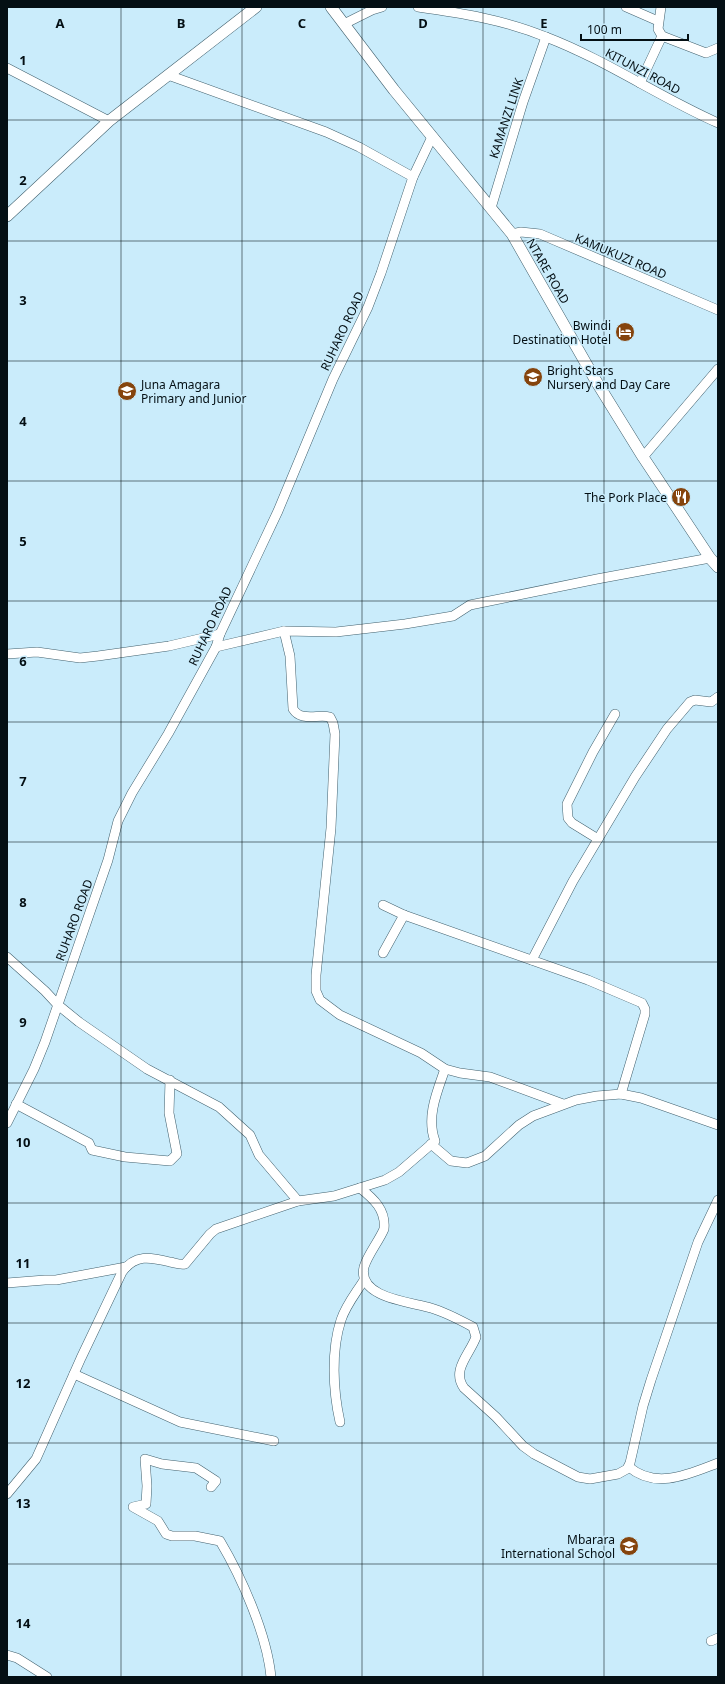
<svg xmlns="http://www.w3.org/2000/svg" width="725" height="1684" font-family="'Noto Sans',sans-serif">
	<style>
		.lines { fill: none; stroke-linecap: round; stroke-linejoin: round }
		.minor-casing { stroke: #42616e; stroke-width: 10 }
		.major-casing { stroke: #42616e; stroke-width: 12 }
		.minor { stroke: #fff; stroke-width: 9 }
		.major { stroke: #fff; stroke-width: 11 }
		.grid { fill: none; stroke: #040f14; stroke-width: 1; stroke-opacity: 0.55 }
		.labels { text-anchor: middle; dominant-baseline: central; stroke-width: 3; stroke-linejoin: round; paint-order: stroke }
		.street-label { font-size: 12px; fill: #040f14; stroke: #caecfb }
		.poi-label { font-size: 12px; fill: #040f14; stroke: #caecfb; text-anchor: end }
		.grid-label { font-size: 13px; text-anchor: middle; font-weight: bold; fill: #040f14; stroke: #caecfb; stroke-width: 3; stroke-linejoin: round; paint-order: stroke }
	</style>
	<rect width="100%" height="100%" fill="#caecfb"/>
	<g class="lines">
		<g class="minor-casing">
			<g id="minor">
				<path d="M418 7C461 13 505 20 546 37 606 60 659 97 718 123"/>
				<polyline points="626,7 658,21"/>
				<polyline points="661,7 658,29 662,36"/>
				<polyline points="344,24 372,10 382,7"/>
				<polyline points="662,36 706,53 718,48"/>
				<polyline points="7,68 109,121"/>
				<polyline points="168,75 326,132 359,147 413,177"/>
				<polyline points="640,83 662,36"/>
				<polyline points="491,208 523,102 546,37"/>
				<polyline points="512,234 521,232 540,234 718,310"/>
				<polyline points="643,457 718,369"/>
				<path d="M284 631 290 656 293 709C301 722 318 714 330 717L333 723 335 734 331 828 316 975V991L320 1000 340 1015 421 1053 445 1069 460 1073 490 1077 563 1104"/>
				<polyline points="216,647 284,631 336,632 405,624 453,616 470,605 597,579 710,558"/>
				<polyline points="7,654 37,652 80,658 98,656 169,646 220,634"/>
				<polyline points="598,839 572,823 568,818 567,804 593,752 615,714"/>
				<polyline points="383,905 404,915 588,980 642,1003 645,1009 645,1014 621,1094"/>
				<polyline points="383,953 404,915"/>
				<polyline points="7,957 45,991 58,1005 79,1022 147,1069 219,1107 250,1135 259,1155 298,1201"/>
				<polyline points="532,960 573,881 635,777 667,729 690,702 695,700 711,702 718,697"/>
				<polyline points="16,1104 89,1143 92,1150 125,1157 170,1161 177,1154 169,1113 170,1080"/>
				<polyline points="7,1123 34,1069 45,1042 108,860 118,821 132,793 168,734 216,647 220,634 278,511 333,379 368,307 381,273 413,177 432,137"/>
				<polyline points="431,1144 451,1161 467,1163 485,1156 519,1125 533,1116 576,1100 597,1096 621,1094 641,1098 718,1125"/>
				<path d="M360 1188C374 1199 386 1210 384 1229 379 1241 368 1254 364 1267 357 1298 411 1302 431 1308 445 1312 460 1320 473 1327L476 1337C470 1354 451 1370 464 1388L496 1417 523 1446 534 1454 578 1477 590 1479 618 1474 627 1469 630 1463 643 1406 651 1380 698 1242 718 1200"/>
				<polyline points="7,1283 45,1280 56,1280 126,1267"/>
				<polyline points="74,1374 180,1422 274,1441"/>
				<path d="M340 1422C333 1391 331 1350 341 1320 346 1305 356 1293 364 1280"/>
				<path d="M629 1467C656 1490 689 1474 718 1463"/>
				<path d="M211 1487 216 1481 196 1468 162 1464 145 1459 147 1486 146 1504 133 1507 158 1521 166 1534 172 1536H195L220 1541C242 1578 267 1635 271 1677"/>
				<path d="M7 1494 36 1459 81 1358 122 1272C135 1254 150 1257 170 1262 175 1263 180 1265 185 1264L210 1234 216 1229 298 1201 334 1196 385 1180 399 1172 435 1141C426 1117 437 1092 445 1069"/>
				<polyline points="711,1641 718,1638"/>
				<polyline points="7,1655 17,1658 47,1677"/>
			</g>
		</g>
		<g class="major-casing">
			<g id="major">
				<polyline points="331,7 394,90 512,234 596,381 643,457 710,558 718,567"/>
				<polyline points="7,216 109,121 256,7"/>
			</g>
		</g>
		<use href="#minor" class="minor"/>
		<use href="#major" class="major"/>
	</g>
	<path class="grid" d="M121 7V1677M242 7V1677M362 7V1677M483 7V1677M604 7V1677M7 120H718M7 241H718M7 361H718M7 481H718M7 601H718M7 722H718M7 842H718M7 962H718M7 1083H718M7 1203H718M7 1323H718M7 1443H718M7 1564H718"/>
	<defs>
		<g id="hotel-disc" transform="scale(1)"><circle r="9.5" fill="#85440d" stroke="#caecfb"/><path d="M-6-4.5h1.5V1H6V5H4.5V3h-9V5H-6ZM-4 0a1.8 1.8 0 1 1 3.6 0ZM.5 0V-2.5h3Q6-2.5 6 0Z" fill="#fff"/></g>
		<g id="school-disc" transform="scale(1)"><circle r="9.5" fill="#85440d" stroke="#caecfb"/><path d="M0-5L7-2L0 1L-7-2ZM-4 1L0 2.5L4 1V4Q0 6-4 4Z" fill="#fff"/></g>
		<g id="restaurant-disc" transform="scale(1)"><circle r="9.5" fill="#85440d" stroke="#caecfb"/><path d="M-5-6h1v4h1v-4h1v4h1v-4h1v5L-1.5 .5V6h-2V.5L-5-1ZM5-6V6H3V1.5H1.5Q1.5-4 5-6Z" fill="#fff"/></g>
	</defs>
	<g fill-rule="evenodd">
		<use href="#hotel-disc" x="625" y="332"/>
		<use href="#school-disc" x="533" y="377"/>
		<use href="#school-disc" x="127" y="391"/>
		<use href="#restaurant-disc" x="681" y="497"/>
		<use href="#school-disc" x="629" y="1546"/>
	</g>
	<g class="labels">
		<g class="street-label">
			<text transform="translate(643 71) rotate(28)">KITUNZI ROAD</text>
			<text transform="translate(506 118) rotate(-72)">KAMANZI LINK</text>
			<text transform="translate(621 256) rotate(23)">KAMUKUZI ROAD</text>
			<text transform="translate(548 271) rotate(60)">NTARE ROAD</text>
			<text transform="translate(342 331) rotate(-65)">RUHARO ROAD</text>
			<text transform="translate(210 626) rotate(-65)">RUHARO ROAD</text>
			<text transform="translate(74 920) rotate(-70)">RUHARO ROAD</text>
		</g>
		<g class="poi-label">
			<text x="611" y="325">Bwindi<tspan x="611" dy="14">Destination Hotel</tspan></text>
			<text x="547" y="370" text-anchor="start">Bright Stars<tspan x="547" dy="14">Nursery and Day Care</tspan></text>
			<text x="141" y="384" text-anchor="start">Juna Amagara<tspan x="141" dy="14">Primary and Junior</tspan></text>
			<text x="667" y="497">The Pork Place</text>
			<text x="615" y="1539">Mbarara<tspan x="615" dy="14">International School</tspan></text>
		</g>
	</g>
	<g class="grid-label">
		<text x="60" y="28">A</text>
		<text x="181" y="28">B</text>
		<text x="302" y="28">C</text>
		<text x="423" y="28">D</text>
		<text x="544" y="28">E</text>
		<text x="23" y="65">1</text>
		<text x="23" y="185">2</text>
		<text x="23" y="305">3</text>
		<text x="23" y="426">4</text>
		<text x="23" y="546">5</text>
		<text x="23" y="666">6</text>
		<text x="23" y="786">7</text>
		<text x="23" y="907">8</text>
		<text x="23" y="1027">9</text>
		<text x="23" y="1147">10</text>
		<text x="23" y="1268">11</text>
		<text x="23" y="1388">12</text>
		<text x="23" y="1508">13</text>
		<text x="23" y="1628">14</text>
	</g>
	<rect width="725" height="1684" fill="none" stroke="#040f14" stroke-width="16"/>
	<path d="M581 34v6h107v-6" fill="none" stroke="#040f14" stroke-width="2"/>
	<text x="587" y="34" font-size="12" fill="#040f14" stroke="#caecfb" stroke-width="3" paint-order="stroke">100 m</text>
</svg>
